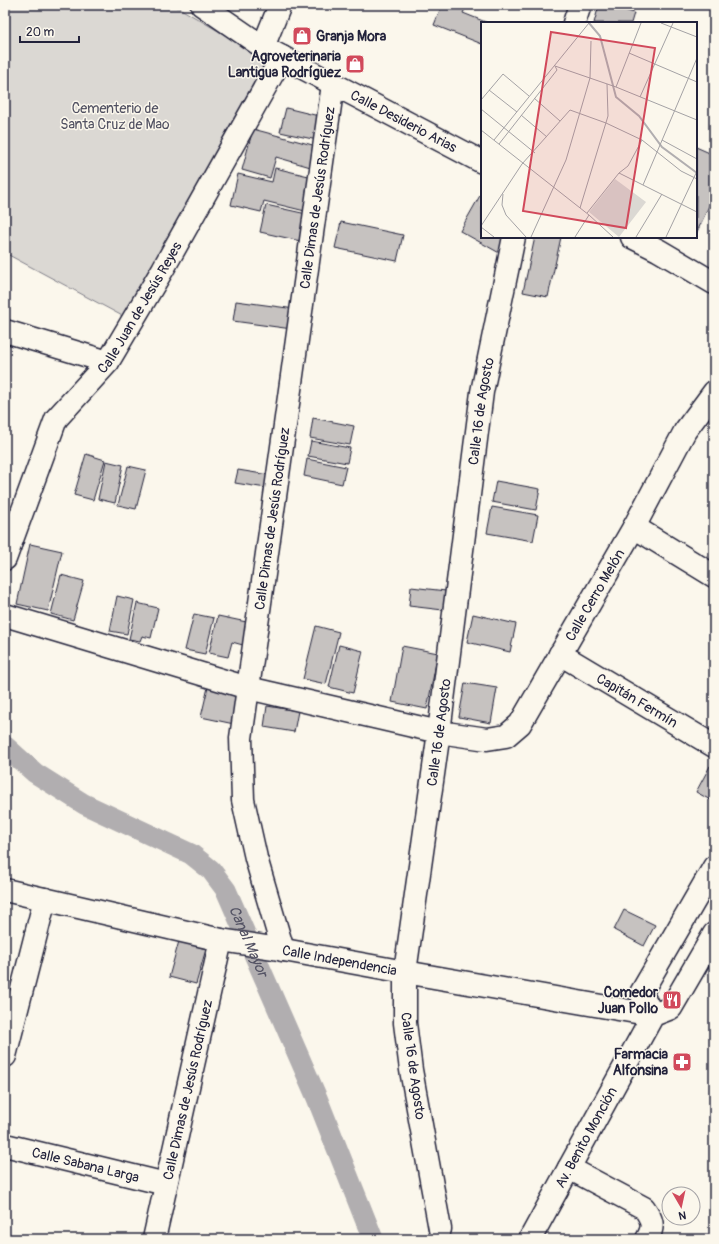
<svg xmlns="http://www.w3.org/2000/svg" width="719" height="1244" font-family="Pangolin,sans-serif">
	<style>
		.green { fill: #dbd8d3; stroke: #7e7d87 }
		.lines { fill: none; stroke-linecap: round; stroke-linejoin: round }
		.canal { stroke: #b1aeb0; stroke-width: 21 }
		.building { fill: #c6c2c0; stroke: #22223b }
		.minor-casing { stroke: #22223b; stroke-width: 25 }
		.major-casing { stroke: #22223b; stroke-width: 25 }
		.minor { stroke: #fbf7ec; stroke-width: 22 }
		.major { stroke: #fbf7ec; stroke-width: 22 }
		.labels { text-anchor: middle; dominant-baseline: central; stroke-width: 3; stroke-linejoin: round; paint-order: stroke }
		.poi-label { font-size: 14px; font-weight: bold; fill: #22223b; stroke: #fbf7ec; text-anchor: end }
		.park-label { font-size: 14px; fill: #505061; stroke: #fbf7ec }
		.street-label { font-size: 14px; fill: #22223b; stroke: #fbf7ec }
		.water-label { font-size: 15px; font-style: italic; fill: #545364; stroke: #fbf7ec }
		.inset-river { fill: none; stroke: #b1aeb0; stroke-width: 2 }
		.inset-road { fill: none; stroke: #a4a2a5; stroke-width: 1 }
		.view { fill: #d1495b; fill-opacity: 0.15; stroke: #d1495b; stroke-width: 2 }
		.inset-edge { fill: none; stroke: #22223b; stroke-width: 2 }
	</style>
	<rect width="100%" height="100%" fill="#fbf7ec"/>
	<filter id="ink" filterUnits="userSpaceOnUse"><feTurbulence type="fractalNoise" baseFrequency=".025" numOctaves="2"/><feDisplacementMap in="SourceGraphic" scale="8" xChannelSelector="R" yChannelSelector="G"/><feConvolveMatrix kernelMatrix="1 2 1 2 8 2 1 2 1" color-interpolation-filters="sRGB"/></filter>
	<g filter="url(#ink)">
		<polygon class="green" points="5,5 174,5 271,62 128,319 5,253"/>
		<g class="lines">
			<path class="canal" id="s1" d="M5 746 35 773 84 804 191 854 211 870 226 890 317 1098 373 1239"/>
		</g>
		<g class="building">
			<polygon points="442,5 467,5 463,13 488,23 482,23 482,44 434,25"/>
			<polygon points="599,5 608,5 634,13 631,23 594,23"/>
			<polygon points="286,108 327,118 322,141 280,132"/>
			<polygon points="253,129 320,147 314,168 276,157 270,178 242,170"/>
			<polygon points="696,147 714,155 714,195 696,234"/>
			<polygon points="275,168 317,178 309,212 264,201 261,212 231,205 238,174 272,182"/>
			<polygon points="482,192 482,237 506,237 503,255 460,231"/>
			<polygon points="266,205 311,215 305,242 260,232"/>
			<polygon points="341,222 403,235 397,261 335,248"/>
			<polygon points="535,237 561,237 548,297 523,292"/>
			<polygon points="236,301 295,309 292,329 233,321"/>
			<polygon points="313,418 354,426 350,445 310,438"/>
			<polygon points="311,441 350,448 347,463 308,456"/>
			<polygon points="86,454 105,460 93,500 74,495"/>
			<polygon points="307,459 346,467 342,484 304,476"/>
			<polygon points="106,461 123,465 115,503 98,499"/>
			<polygon points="128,466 146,470 136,509 118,505"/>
			<polygon points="238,470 275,476 272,489 235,483"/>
			<polygon points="496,481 540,489 536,510 492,502"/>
			<polygon points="492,507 538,515 533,541 487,533"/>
			<polygon points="30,544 62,551 48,611 17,604"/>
			<polygon points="61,575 84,581 73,620 51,614"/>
			<polygon points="411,587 446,591 443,610 409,606"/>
			<polygon points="117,596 134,600 127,634 110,631"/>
			<polygon points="137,603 158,608 151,638 142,636 140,641 129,639"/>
			<polygon points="194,614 214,618 205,654 185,650"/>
			<polygon points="473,614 516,624 510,652 467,642"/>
			<polygon points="218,616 256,624 250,647 232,642 228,657 209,653"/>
			<polygon points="316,626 339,632 326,684 303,679"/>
			<polygon points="339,645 363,651 353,693 329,687"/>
			<polygon points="402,646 438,653 427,709 392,702"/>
			<polygon points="209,683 242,690 234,724 201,717"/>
			<polygon points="465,683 497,688 491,723 459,717"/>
			<polygon points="267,706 298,711 294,732 264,727"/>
			<polygon points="710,766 714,768 714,802 696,792"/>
			<polygon points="624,910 655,925 644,946 614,930"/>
			<polygon points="179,941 206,949 196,984 169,977"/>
		</g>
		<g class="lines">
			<g class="minor-casing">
				<g id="minor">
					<polyline points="574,23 580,5"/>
					<polyline points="263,47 280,5"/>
					<polyline points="5,331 108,362"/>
					<polyline points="634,527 714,576"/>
					<path id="s2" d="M5 559 56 419 108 362 163 269 282 57"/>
					<path id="s3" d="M5 615 248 688 439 732 487 739 506 736 520 724 634 527 685 431 714 392"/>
					<path id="s4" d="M560 654 714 746"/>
					<path id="s5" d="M5 890 221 940 273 948 405 972 653 1015"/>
					<path id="s6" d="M283 950 256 858 243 800 241 738 333 84"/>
					<polyline points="5,1056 45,899"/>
					<path id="s7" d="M5 1145 166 1184"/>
					<path d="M569 1168 644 1208C652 1219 655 1226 647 1239"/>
					<path id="s8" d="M440 1229 411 1070 405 1023V972L439 732 482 392 514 237"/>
					<path id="s9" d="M154 1239 221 940"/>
				</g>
			</g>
			<g class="major-casing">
				<g id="major">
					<path id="s10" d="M202 5 263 47 482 162"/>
					<polyline points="632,237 658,250 714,283"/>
					<polyline points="653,1015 641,993 714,867"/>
					<path id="s11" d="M530 1239 653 1015 671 1008 714 934"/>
				</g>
			</g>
			<use href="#minor" class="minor"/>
			<use href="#major" class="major"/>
		</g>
	</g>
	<defs>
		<g id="shop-square" transform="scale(1)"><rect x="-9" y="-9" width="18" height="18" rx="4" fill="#d1495b" stroke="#fbf7ec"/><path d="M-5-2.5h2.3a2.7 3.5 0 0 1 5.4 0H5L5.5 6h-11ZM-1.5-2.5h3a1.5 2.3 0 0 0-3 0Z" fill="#fff"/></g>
		<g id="restaurant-square" transform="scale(1)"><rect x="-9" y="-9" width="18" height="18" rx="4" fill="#d1495b" stroke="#fbf7ec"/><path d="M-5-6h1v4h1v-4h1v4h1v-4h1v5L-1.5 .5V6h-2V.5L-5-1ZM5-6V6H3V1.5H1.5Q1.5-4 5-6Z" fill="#fff"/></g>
		<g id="pharmacy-square" transform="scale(1)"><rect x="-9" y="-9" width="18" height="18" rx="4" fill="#d1495b" stroke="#fbf7ec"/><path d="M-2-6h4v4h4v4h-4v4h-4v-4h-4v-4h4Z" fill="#fff"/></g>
	</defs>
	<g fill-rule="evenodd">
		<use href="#shop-square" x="302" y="36"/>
		<use href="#shop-square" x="355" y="64"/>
		<use href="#restaurant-square" x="672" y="1000"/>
		<use href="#pharmacy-square" x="682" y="1062"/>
	</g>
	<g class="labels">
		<g class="poi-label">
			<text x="316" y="36" text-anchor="start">Granja Mora</text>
			<text x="341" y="56">Agroveterinaria<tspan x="341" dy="16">Lantigua Rodríguez</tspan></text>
			<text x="658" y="992">Comedor<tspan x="658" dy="16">Juan Pollo</tspan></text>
			<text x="668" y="1054">Farmacia<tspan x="668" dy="16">Alfonsina</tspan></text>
		</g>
		<g class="park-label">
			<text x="115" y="108">Cementerio de<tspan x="115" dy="16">Santa Cruz de Mao</tspan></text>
		</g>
		<g class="street-label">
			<text stroke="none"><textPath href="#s10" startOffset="233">Calle Desiderio Arias</textPath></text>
			<text stroke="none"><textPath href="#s6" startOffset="763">Calle Dimas de Jesús Rodríguez</textPath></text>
			<text stroke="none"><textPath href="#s2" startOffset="289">Calle Juan de Jesús Reyes</textPath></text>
			<text stroke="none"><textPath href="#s8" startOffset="826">Calle 16 de Agosto</textPath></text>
			<text stroke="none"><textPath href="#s6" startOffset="439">Calle Dimas de Jesús Rodríguez</textPath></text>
			<text stroke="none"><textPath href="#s3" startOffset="685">Calle Cerro Melón</textPath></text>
			<text stroke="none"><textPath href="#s4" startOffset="90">Capitán Fermín</textPath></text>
			<text stroke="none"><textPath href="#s8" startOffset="502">Calle 16 de Agosto</textPath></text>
			<text stroke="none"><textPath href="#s5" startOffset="342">Calle Independencia</textPath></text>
			<text transform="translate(413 1066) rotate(82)">Calle 16 de Agosto</text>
			<text stroke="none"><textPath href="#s9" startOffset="153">Calle Dimas de Jesús Rodríguez</textPath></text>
			<text stroke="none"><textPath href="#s11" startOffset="116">Av. Benito Monción</textPath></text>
			<text stroke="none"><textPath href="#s7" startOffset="83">Calle Sabana Larga</textPath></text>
		</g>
		<g class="water-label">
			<text stroke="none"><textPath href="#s1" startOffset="323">Canal Mayor</textPath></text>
		</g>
	</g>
	<g transform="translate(481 22)">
		<rect width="216" height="216" fill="#fbf7ec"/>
		<path d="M134 157 165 180 138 215 108 190Z" fill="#dbd8d3"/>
		<path class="inset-river" d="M108 1 119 14 135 75 158 94 181 125 216 151"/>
		<path class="inset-road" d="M180 1 216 15M148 31 216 60M74 44 135 65 216 98M135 65 160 1M8 68 36 90M159 75 192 1M53 76 79 99M0 78 22 52 48 74M0 87 54 131M40 93 66 115M0 108 108 193 132 215M13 118 108 1M181 118 216 137M18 122 76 48 74 44M138 151 216 190M162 163 216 36M22 172 21 183 25 193 45 215M99 186 127 94 126 62M106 191 138 151 147 144 161 118M0 204 41 142 89 88 125 101 161 118 200 149 216 157M0 205 13 215M50 215 85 138 109 56 110 19M94 215 108 193M155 215 181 172M185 215 216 149"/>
		<path class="view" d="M70 10 174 26 145 206 42 189Z"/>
		<rect width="216" height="216" class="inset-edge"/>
	</g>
	<rect width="719" height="1244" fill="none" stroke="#fbf7ec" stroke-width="20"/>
	<rect x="10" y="10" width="699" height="1224" fill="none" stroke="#22223b" stroke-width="1.5" filter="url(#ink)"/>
	<g transform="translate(681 1206) rotate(171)"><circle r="19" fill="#fbf7ec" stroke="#a4a2a5"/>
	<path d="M0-3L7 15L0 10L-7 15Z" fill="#d1495b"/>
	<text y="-6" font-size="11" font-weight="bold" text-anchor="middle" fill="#22223b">N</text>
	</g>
	<path d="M20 36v6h59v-6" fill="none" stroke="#22223b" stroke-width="2"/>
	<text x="26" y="36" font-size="12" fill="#22223b" stroke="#fbf7ec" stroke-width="3" paint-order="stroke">20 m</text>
</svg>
